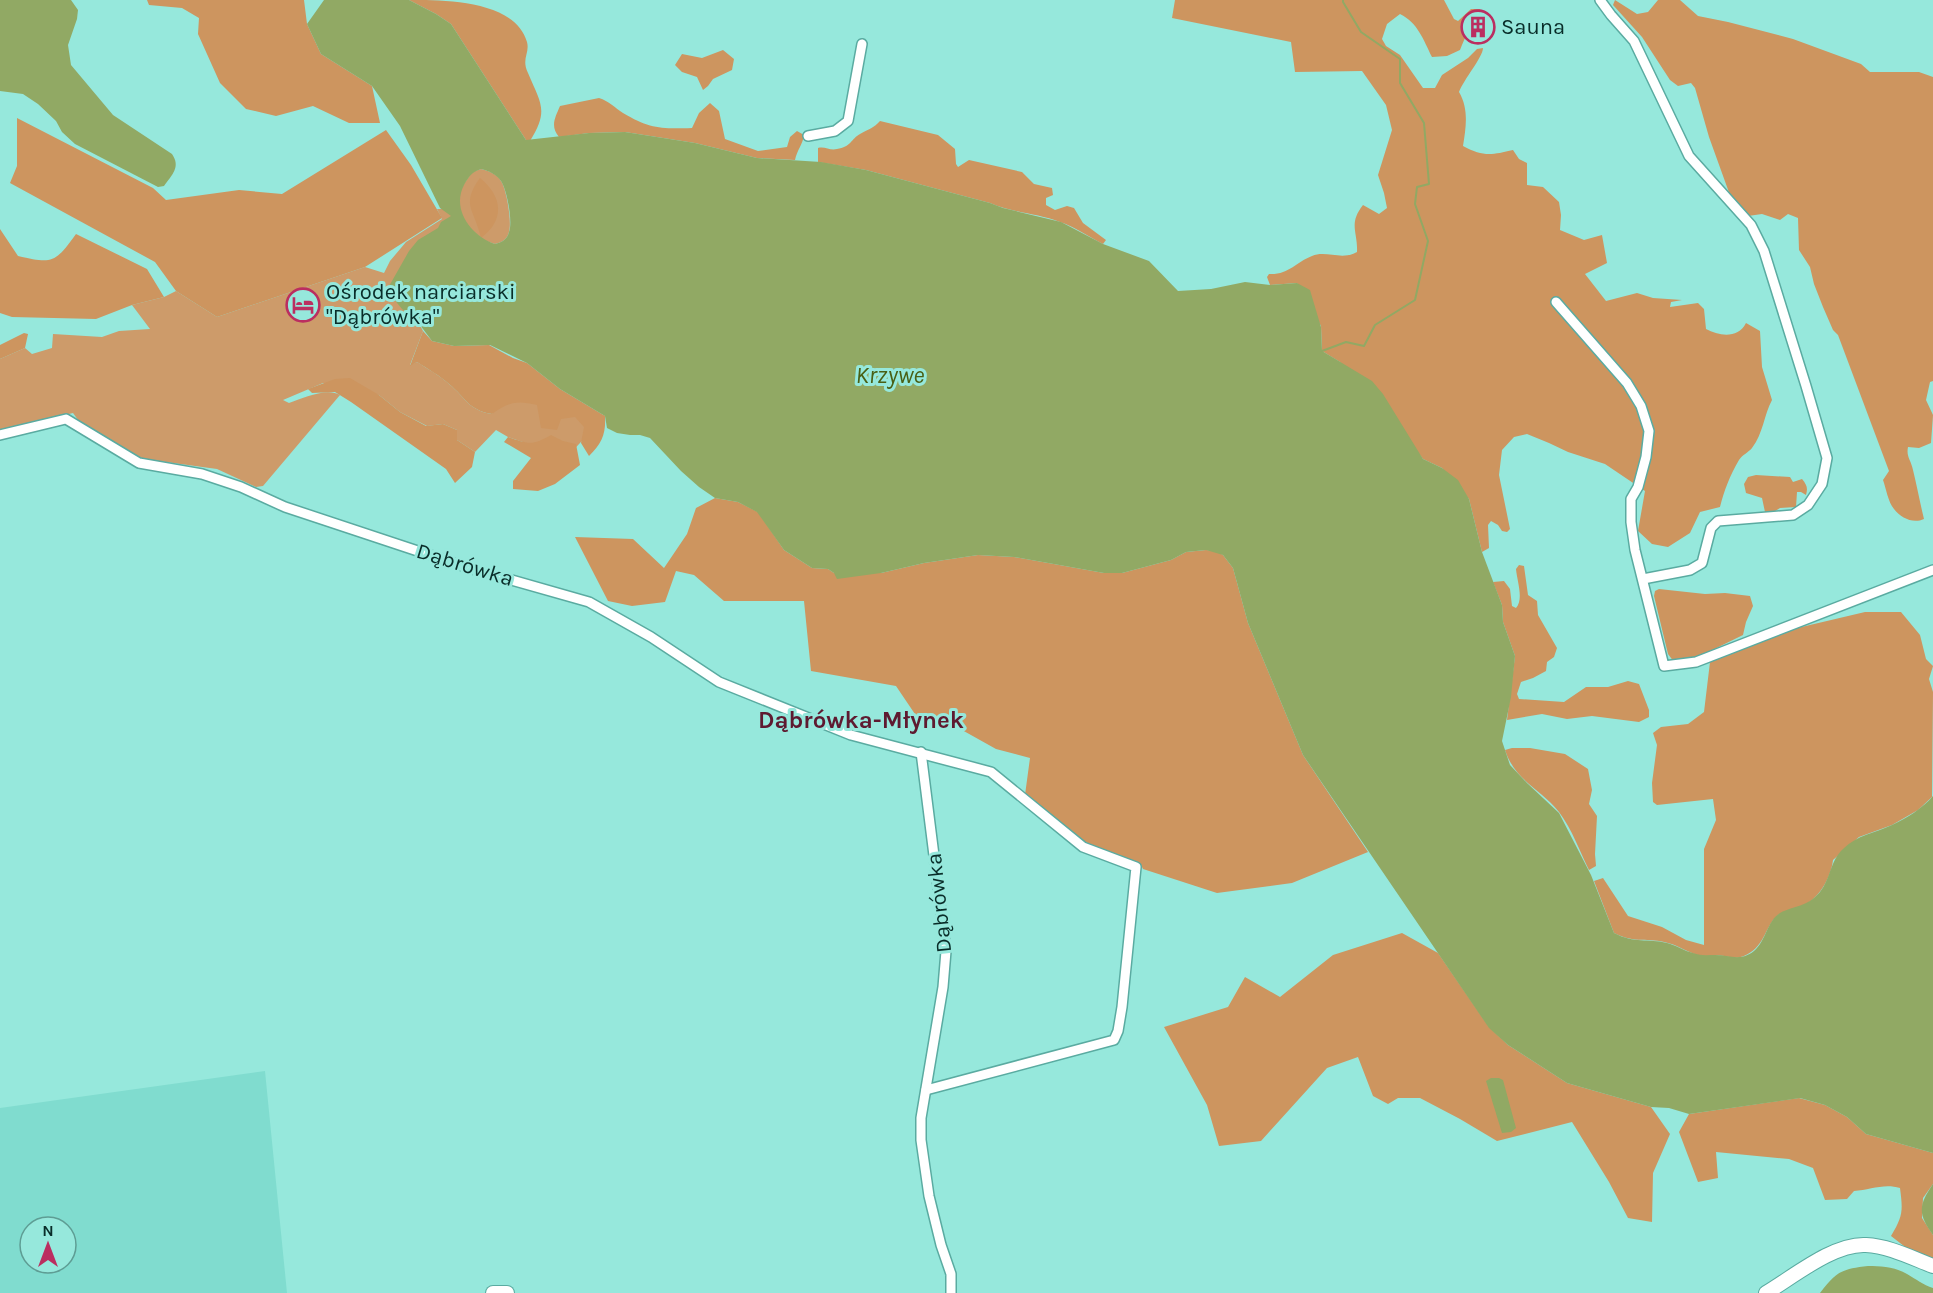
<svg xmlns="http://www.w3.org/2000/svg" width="1933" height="1293" font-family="Karla,sans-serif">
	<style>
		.built { fill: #80dccf; fill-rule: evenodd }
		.green { fill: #cd9b6a }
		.forest { fill: #cd955f }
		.water { fill: #91a964; fill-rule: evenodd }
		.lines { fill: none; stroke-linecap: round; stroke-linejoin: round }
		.stream { stroke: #91a964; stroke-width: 2 }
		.street-casing { stroke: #5aaba1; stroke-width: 12 }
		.secondary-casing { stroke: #5aaba1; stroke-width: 16 }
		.street { stroke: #fff; stroke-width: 9 }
		.secondary { stroke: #fff; stroke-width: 14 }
		.labels { text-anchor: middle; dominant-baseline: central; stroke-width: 6; stroke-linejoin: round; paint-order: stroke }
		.poi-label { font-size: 22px; fill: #092d29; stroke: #96e8dc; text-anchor: start }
		.street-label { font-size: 22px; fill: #092d29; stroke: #96e8dc }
		.water-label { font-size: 24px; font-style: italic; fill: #495f14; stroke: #96e8dc }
		.neighbourhood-label { font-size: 24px; font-weight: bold; fill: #5e1a30; stroke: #96e8dc }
	</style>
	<rect width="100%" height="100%" fill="#96e8dc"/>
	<path class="built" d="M265 1071 287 1293H0V1108ZM30 1227H66V1263H30Z"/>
	<path class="green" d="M481 169C489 171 497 174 501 181 507 190 512 223 509 232 507 240 502 242 495 244L483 240 470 228 406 299 423 331 410 365 417 362C428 369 439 375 449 384 466 398 468 410 492 414L506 379 605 416 567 457 508 437 496 430 475 452 457 440V430L443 424 427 426 400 412 379 395 323 383 283 400 289 403C303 398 327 387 340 395L263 486 256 487 217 469 137 458 81 424 73 413 0 430V359L25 348 32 354 52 348 53 334 102 337 119 331 150 329 132 305 164 297 176 291 217 317 365 267 384 273 390 261 406 242 442 219 437 209H447L472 172Z"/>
	<g class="forest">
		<polygon points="147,0 304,0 307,24 321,54 372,86 380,123 349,123 313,106 276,116 246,109 220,83 198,34 199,18 182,8 149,5"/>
		<path d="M409 0C444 0 515 0 527 42 530 53 521 59 528 73 541 104 549 110 530 141L526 140 451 24 436 14Z"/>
		<path d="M1175 0H1444L1454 19 1458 21 1471 9H1480L1484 16C1471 24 1465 37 1460 50L1447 56 1432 57C1423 39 1418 23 1400 14L1387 24 1382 39 1386 46 1400 55 1423 88H1435L1442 75 1468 58 1477 49 1483 48C1483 57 1464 79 1459 92 1469 109 1466 127 1463 146 1483 157 1492 155 1513 150L1519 159 1527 163V185L1543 187 1559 202 1561 215 1560 230 1584 240 1602 235 1607 263 1585 274 1606 301 1637 293 1653 298 1682 300 1671 302 1670 307 1698 303 1704 309 1706 329C1719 336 1738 339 1746 323L1760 331 1762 367 1772 400C1764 415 1763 434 1752 448 1749 452 1742 455 1739 460 1730 475 1724 491 1720 507L1700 512 1690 533 1668 547 1652 544 1638 531 1645 491 1605 464 1568 452 1549 443 1527 434 1514 437 1502 450 1499 475 1510 529 1507 532 1502 531 1498 525 1491 521 1488 525 1489 548 1482 552 1469 499 1442 468 1423 459 1411 443 1340 362 1322 351 1321 326 1297 283 1270 285 1267 277 1269 274C1289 275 1296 262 1312 256 1326 250 1342 261 1357 252 1358 232 1348 224 1363 205L1379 214 1387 208 1384 193 1378 175 1392 130 1386 105 1362 71 1295 72 1291 42 1172 18Z"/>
		<path d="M1615 0 1637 14 1648 12 1658 0H1680L1698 16 1728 22 1793 39 1861 64 1870 72H1919L1933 77V381L1930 382 1926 400 1933 415 1931 443 1919 448 1908 447C1906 457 1911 460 1913 470 1917 486 1920 503 1924 519 1913 524 1901 518 1894 509 1888 502 1886 488 1883 480L1889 471 1838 335 1833 330 1823 307 1814 284 1810 267 1799 250 1798 218 1788 214 1780 220 1762 214 1748 216 1731 198 1709 137 1695 88 1691 83 1678 86 1670 80 1642 37 1613 5Z"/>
		<polygon points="723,50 734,59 732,70 713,79 708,86 703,90 697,77 682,72 675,65 682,54 702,58"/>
		<path d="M599 98C609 101 615 108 623 113 650 129 661 129 692 128L699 113 710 103 719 111 725 139 758 151 787 147 790 137 797 131 804 135C803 144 797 150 795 160L757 158 695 143 625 132 589 133 559 137C550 126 555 118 560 106Z"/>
		<polygon points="17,118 153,188 166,200 239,190 282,194 386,130 411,165 442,218 365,267 217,317 176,291 155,262 10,183 17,166"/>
		<path d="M880 121 938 135 955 149 956 164 958 167 969 160 1022 172 1034 184 1052 188 1053 195 1046 198V205L1055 210 1067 206 1074 208 1083 223 1106 240 1103 244C1089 237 1075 227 1060 222 1037 213 1013 213 990 203L866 170 818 162V148C825 146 830 151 837 149 851 147 851 139 860 134 869 129 874 128 880 121Z"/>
		<path d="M480 178C503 197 505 220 481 238 475 210 460 205 480 178Z"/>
		<path d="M0 229 18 256C53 264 55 263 76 234L147 269 164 297 132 305 96 319 12 317 0 313Z"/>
		<path d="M423 331 432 341 454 346 489 345 513 358 527 363 560 389 605 416C606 434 602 443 589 456L581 443 584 427 575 417 561 419 557 430 541 428 537 405C517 400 509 402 492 414 468 410 466 398 449 384 440 376 428 369 417 362L410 366Z"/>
		<polygon points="24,333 28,334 25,348 0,359 0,345"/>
		<polygon points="350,378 379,395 400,412 426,426 443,424 457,430 457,440 475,452 472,467 455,483 446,469 351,402 335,392 312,393 308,389 335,379"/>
		<path d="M551 435 563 441 576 444 580 465 555 484 538 491 513 489V481L531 458 504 442 508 437C529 444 532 446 551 435Z"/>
		<path d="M1756 475 1790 477 1793 482 1802 479C1807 485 1808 488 1806 495L1801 492H1797L1796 507 1780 508 1772 513 1765 512 1762 498 1746 493 1744 484 1748 477Z"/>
		<polygon points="715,498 738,502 758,512 784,550 812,568 828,569 834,573 881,573 924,563 978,555 1014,557 1104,573 1122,573 1171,560 1186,552 1206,550 1216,551 1223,555 1233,568 1248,623 1303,755 1368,852 1292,883 1217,893 1143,869 1141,865 1078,839 1025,795 1030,758 996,749 962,730 921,723 896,686 811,671 804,601 724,601 694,575 676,571 665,602 632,606 608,601 575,537 633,539 664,568 687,534 696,508"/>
		<path d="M1519 565 1524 566 1528 595 1537 601 1538 615 1557 648 1554 657 1547 662 1546 671 1533 678 1521 682 1517 694 1519 699 1564 702 1586 687H1608L1628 681 1639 684 1649 710V717L1639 722 1592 716 1567 719 1542 714 1507 720 1515 656 1503 622 1502 605 1493 582 1504 581 1510 589 1512 606 1516 608C1524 599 1517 581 1516 569Z"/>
		<polygon points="1659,589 1705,594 1725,593 1750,596 1753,606 1746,622 1743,635 1696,658 1674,662 1668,654 1654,596 1655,591"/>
		<path d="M1865 612H1901L1920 635 1926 659 1933 666 1929 679 1933 692 1932 797 1918 810 1892 825 1859 837 1833 860C1831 878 1818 901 1800 907 1793 910 1783 911 1778 915 1766 925 1765 943 1751 952 1736 962 1732 956 1716 955 1712 955 1707 957 1702 956 1690 954 1680 946 1668 943 1648 937 1635 944 1614 933L1594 881 1603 878 1628 916 1662 927 1686 940 1704 945V849L1716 820 1713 799 1657 805 1653 802 1652 783 1657 745 1653 733 1661 727 1688 724 1704 712 1710 662 1793 629Z"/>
		<path d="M1512 748H1530L1565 754 1588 769 1592 790 1589 804 1597 816 1595 854 1596 866 1589 870C1580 852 1572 829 1559 812 1541 789 1515 781 1505 750Z"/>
		<polygon points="1402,933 1438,953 1489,1027 1508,1045 1567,1083 1651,1107 1670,1134 1653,1173 1652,1222 1628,1218 1609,1182 1572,1122 1497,1141 1460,1119 1420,1098 1398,1098 1388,1104 1373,1096 1358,1057 1327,1068 1261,1141 1219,1146 1207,1105 1164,1027 1228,1007 1245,977 1280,997 1333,955"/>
		<path d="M1799 1098 1825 1105 1847 1117 1866 1134 1933 1153V1184L1923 1198 1922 1218 1933 1235V1261L1913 1253 1891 1236C1903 1216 1903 1211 1900 1188 1884 1183 1870 1190 1854 1191L1847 1199 1825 1200 1813 1168 1789 1159 1716 1152 1718 1178 1698 1182 1679 1132 1689 1114Z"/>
	</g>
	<g class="water">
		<path d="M0 0H71L78 10 77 19 68 45 71 65 113 115 172 154C181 167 172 175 164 186L158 187 75 144 62 132 56 121 38 104 23 94 0 91Z"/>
		<path d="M324 0H409L436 14 451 24 526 140 589 133 625 132 695 143 757 158 821 162 866 170 990 203 1003 208 1061 222 1103 244 1149 261 1178 291 1211 289 1245 282 1270 285 1297 283 1310 290 1321 327 1322 351 1372 381 1383 394 1423 459 1442 468 1458 480 1469 499 1482 552 1502 605 1503 622 1515 656 1511 697 1502 741 1510 765 1527 783 1559 813 1591 875 1614 933C1635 944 1647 938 1667 943 1676 945 1684 951 1693 953 1701 956 1707 955 1715 955 1730 955 1740 962 1754 951 1766 941 1767 921 1780 913 1795 905 1806 908 1820 892 1831 878 1830 861 1843 849 1857 835 1875 833 1892 825 1907 818 1923 808 1933 796V1153L1866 1134 1847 1117 1825 1105 1800 1098 1689 1114 1669 1108 1651 1107 1567 1083 1508 1045 1489 1028 1303 755 1248 623 1233 568 1223 555 1206 550 1186 552 1171 560 1122 573H1104L1014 557 978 555 924 563 881 573 837 579 834 573 828 569 812 568 784 550 757 512 738 502 715 498 699 487 681 471 650 438 640 435H630L617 433 607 428 605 416 560 389 527 363 490 345 454 346 432 341 417 321 402 309 389 293 388 288 409 251 418 240 438 228 441 222 451 216 440 208 400 126 372 86 321 54 307 24ZM481 169C489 171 496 174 501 181 507 190 513 222 509 232 507 240 502 242 495 244 472 236 451 210 464 185 469 176 472 172 481 169Z"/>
		<polygon points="1491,1078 1499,1078 1503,1080 1516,1128 1511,1132 1502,1133 1486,1081"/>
		<path d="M1933 1184V1235C1918 1214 1918 1206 1933 1184Z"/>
		<path d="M1868 1266C1881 1266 1895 1267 1907 1274 1916 1279 1923 1285 1933 1288V1293H1820C1836 1272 1841 1269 1868 1266Z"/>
	</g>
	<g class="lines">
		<polyline class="stream" points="1322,351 1346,342 1364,346 1375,325 1415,300 1428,241 1415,204 1417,187 1429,184 1424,123 1400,83 1400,59 1361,32 1343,2 1343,0"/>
		<g class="street-casing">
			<g id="street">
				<polyline points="1600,0 1611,15 1634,41 1689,156 1751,225 1764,251 1806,386 1827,458 1822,484 1808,505 1793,515 1718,521 1711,528 1702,563 1690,570 1643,579"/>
				<polyline points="808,136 835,131 848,121 862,44"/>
				<polyline points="1556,302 1627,383 1641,406 1649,431 1646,457 1638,487 1631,499 1631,522 1635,550 1664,666 1696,662 1933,570"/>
				<polyline points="0,435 66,419 139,463 202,474 241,487 285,507 469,568 589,602 651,637 719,682 851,735 991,772 1083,847 1136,867 1122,1007 1118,1031 1114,1040 926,1090"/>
				<polyline points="921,752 946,951 943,987 921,1118 921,1140 929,1196 941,1245 951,1274 951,1293"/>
			</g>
		</g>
		<g class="secondary-casing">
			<g id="secondary">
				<polyline points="493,1293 507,1293"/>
				<path d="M1766 1293C1793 1277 1834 1243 1866 1245 1889 1246 1912 1258 1933 1266"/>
			</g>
		</g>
		<use href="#street" class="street"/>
		<use href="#secondary" class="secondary"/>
	</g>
	<defs>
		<g id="building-ring" transform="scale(1.725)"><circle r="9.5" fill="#96e8dc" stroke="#bb2e60" stroke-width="1.5"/><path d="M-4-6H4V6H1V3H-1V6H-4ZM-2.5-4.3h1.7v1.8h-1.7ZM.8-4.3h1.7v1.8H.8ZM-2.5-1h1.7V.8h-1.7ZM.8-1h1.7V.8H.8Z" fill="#bb2e60"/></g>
		<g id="hotel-ring" transform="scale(1.725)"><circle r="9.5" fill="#96e8dc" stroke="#bb2e60" stroke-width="1.5"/><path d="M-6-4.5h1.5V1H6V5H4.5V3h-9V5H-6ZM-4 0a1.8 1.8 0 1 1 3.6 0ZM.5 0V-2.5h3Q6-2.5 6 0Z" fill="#bb2e60"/></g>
	</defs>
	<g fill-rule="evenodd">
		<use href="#building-ring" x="1478" y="27"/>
		<use href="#hotel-ring" x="303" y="305"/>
	</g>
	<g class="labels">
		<g class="poi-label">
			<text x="1501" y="27">Sauna</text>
			<text x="326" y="292">Ośrodek narciarski<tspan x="326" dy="25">"Dąbrówka"</tspan></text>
		</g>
		<g class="street-label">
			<text transform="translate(465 565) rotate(17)">Dąbrówka</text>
			<text transform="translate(939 903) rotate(-96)">Dąbrówka</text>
		</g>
		<g class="water-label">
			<text x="890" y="375">Krzywe</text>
		</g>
		<g class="neighbourhood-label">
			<text x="861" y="720">Dąbrówka-Młynek</text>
		</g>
	</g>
	<g transform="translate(48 1245)"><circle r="28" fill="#96e8dc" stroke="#5e9d94" stroke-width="1.5"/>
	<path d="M0-4.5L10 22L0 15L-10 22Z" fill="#bb2e60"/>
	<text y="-9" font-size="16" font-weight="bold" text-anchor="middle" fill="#092d29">N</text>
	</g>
</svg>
